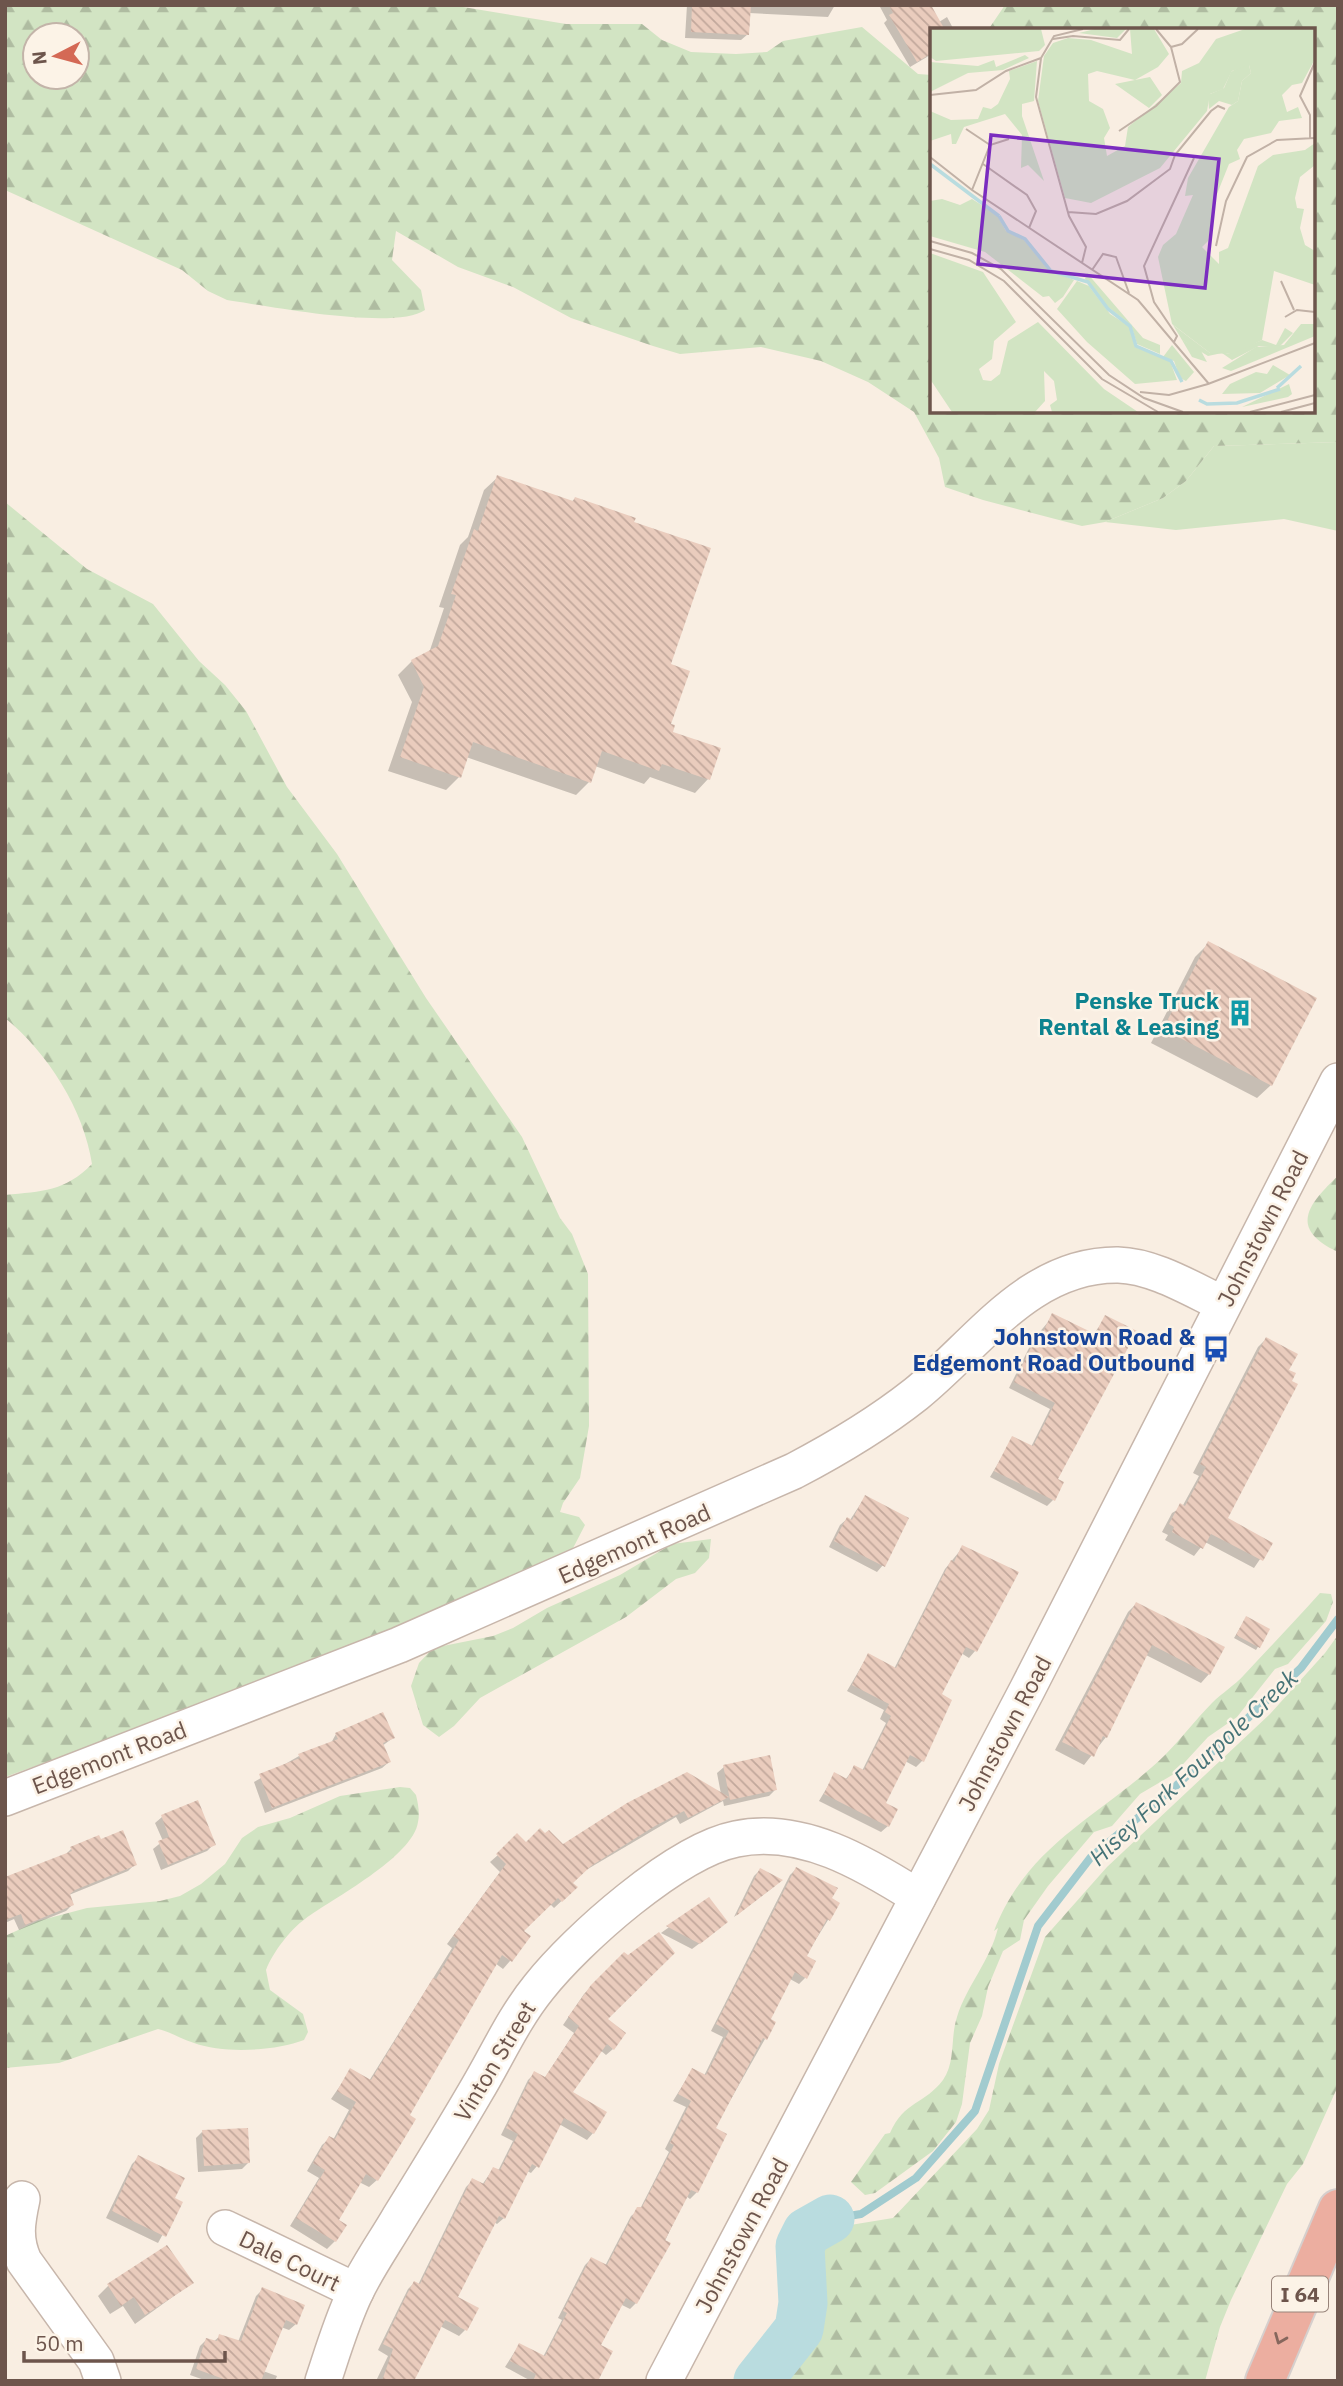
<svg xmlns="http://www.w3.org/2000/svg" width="1343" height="2386" font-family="'IBM Plex Sans',sans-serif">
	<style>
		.green { fill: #d2e4c3 }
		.forest { fill: url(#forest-firs); fill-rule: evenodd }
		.shadow { fill: #0003 }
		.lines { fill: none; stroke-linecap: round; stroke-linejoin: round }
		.stream { stroke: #a1cbcf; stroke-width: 8 }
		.river { stroke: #b9dcdf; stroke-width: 49 }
		.building { fill: url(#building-back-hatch) }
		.minor-casing { stroke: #c7b6ab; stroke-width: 38 }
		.highway-casing { stroke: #d6cfcd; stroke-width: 42 }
		.minor { stroke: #fff; stroke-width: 35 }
		.highway { stroke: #ecaea0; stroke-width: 38 }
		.oneway { stroke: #86675d }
		.labels { text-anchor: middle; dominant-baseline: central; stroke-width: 5; stroke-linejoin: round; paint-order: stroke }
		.shield { fill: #fcf3e7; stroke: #98847a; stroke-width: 2 }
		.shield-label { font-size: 21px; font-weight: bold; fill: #6d554c }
		.culture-label { font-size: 23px; font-weight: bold; fill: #0d838f; stroke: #fcf3e7; text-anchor: end }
		.street-label { font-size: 23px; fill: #6d554c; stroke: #fcf3e7 }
		.transit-label { font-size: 23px; font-weight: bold; fill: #164399; stroke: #fcf3e7; text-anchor: end }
		.water-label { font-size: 24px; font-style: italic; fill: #467377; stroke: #fcf3e7 }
		.inset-river { fill: none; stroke: #b9dcdf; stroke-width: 3.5 }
		.inset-road { fill: none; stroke: #c1b1a6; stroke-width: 2 }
		.view { fill: #7b2cbf; fill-opacity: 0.15; stroke: #7b2cbf; stroke-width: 3.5 }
		.inset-edge { fill: none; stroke: #6d554c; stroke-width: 3.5 }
	</style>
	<defs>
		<pattern id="forest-firs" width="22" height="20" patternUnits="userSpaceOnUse" patternTransform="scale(1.75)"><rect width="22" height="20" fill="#d2e4c3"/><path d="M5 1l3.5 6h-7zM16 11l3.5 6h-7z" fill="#afbca1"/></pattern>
		<pattern id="building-back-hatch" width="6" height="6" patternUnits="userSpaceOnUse" patternTransform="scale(1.75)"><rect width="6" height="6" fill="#eaccbd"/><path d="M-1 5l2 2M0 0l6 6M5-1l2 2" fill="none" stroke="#c2a89c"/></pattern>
	</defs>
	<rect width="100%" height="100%" fill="#f9eee2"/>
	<polygon class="green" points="1338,442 1338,531 1284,519 1176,530 1105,522 1163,498 1186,481 1214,446"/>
	<g class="forest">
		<path d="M5 5H451L566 24H642L662 40 691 52 736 54 767 52 783 41 862 27 918 74 932 75V411H1313V30H988L1005 5H1338V442L1214 446 1186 481 1163 498 1105 522 1082 526 983 500 945 487 939 458 914 412 868 382 821 361 761 347 680 354 653 346 571 318 513 287 458 267 396 231 392 260 421 290 425 310C395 331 268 306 227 300L208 291 182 270 5 190ZM35 35H77V77H35Z"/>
		<path d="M5 502 87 569 153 604 199 661 225 685 246 711 287 787 337 854 426 998 522 1137 560 1218 572 1234 588 1274 589 1426 580 1478 563 1503 560 1512 579 1517 585 1525 571 1552 369 1643 330 1653 263 1684 5 1777V1195C43 1191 64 1192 92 1164 84 1110 48 1053 5 1018Z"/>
		<path d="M1338 1176V1252C1288 1229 1308 1204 1338 1176Z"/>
		<polygon points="711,1539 709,1558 695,1573 676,1579 626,1617 480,1698 454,1726 439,1737 423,1725 411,1686 419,1663 433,1648 493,1636 513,1628 547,1608 620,1575 672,1544"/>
		<path d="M1320 1593 1331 1594 1333 1602 1326 1621 1288 1664 1275 1669 1237 1717 1208 1737 1174 1774 1140 1794 1112 1826 1094 1832 1048 1886 1024 1920 1020 1940 1003 1951 988 1987 982 2016 970 2043 962 2104 956 2122 933 2151 875 2193 865 2195 851 2182 885 2134 890 2133C904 2101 925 2104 943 2080 956 2061 950 2038 957 2017 967 1985 990 1961 998 1928L994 1931C1029 1841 1103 1816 1166 1754 1182 1738 1196 1719 1212 1703 1222 1693 1235 1685 1244 1675 1269 1648 1295 1621 1320 1593Z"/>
		<path d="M1338 1635V2086L1303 2164 1287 2184 1231 2300 1220 2327 1205 2381H772C786 2363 810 2341 817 2319 825 2290 804 2261 826 2229L893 2218 977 2129 989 2110 999 2064 1045 1937 1107 1867 1270 1714 1325 1653Z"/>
		<path d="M400 1787 410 1788 416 1795C418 1803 420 1814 418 1822 413 1857 332 1899 305 1919 290 1930 273 1952 266 1970L270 1990 303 2014 308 2032 304 2040C275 2051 224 2054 194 2043 181 2039 171 2032 158 2029L59 2063 5 2068V1936L38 1921 87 1908 160 1901 180 1896 201 1884 225 1864 242 1838 258 1827 290 1818 340 1796Z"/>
	</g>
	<g class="shadow">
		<polygon points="630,5 658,5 656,7"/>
		<polygon points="687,5 835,5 828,17 749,13 748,34 741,40 685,38"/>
		<polygon points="879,5 929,5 939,22 947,17 954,30 932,30 932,54 910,67 884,23 887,20"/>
		<polygon points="498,477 571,502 575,499 632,523 669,665 671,733 708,779 695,793 650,777 644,784 595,766 589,782 576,795 466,757 459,777 446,790 388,771 412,702 398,675 412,661 429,653 444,608 439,607 460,545 468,537 484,490"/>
		<polygon points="1209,943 1271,1085 1257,1098 1151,1043 1195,957"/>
		<polygon points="1053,1316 1093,1335 1106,1317 1056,1480 1053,1500 1047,1506 990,1477 1013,1438 1031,1447 1050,1409 1009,1388 1033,1340"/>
		<polygon points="1266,1339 1225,1519 1271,1543 1254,1568 1205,1542 1194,1556 1165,1540 1168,1535 1162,1532 1172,1513 1182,1507 1199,1476 1193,1473 1258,1347"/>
		<polygon points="865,1497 883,1565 877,1572 829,1547 840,1525 847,1519 850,1520"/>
		<polygon points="963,1547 1017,1573 975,1651 969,1658 961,1653 940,1695 922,1761 916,1767 905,1761 884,1804 888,1826 881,1832 819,1801 835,1774 845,1780 855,1767 862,1771 886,1723 880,1719 884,1710 847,1691 868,1655 894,1669 945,1569"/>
		<polygon points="1136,1604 1209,1674 1201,1683 1146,1655 1106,1737 1084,1765 1055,1750 1128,1612"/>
		<polygon points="1246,1618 1268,1630 1256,1650 1234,1638"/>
		<polygon points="336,1734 393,1738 382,1746 389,1762 382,1768 265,1813 254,1782 299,1756 331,1743"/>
		<polygon points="724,1767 775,1790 769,1796 724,1806 723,1801 680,1824 676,1817 581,1873 571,1883 568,1895 554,1908 550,1904 521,1932 529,1937 510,1961 503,1969 495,1963 407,2116 377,2180 369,2187 359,2182 336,2220 344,2225 335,2241 327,2249 290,2226 319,2178 307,2171 322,2145 330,2138 333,2140 349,2110 331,2099 351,2070 369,2081 452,1948 447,1944 500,1872 490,1862 498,1855 526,1844 562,1846 721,1794 717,1773"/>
		<polygon points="162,1817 214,1844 207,1851 161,1870 153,1849 163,1841 155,1823"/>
		<polygon points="71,1849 135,1864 128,1871 69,1895 72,1905 66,1911 19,1930 14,1919 5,1923 5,1879 64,1856"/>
		<polygon points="796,1869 830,1899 828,1920 805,1957 805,1978 799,1984 790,1979 769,2020 765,2039 714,2129 697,2192 690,2199 686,2196 636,2303 630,2309 620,2304 599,2345 595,2381 531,2381 505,2367 519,2345 543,2357 562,2320 558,2318 585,2265 591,2259 605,2266 631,2216 640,2209 669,2152 665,2149 686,2107 673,2101 692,2070 704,2076 723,2037 711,2031 790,1875"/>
		<polygon points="760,1870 775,1886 734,1917 754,1876"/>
		<polygon points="708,1899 720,1928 692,1949 661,1933"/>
		<polygon points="624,1954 605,2020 613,2049 606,2055 600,2050 570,2093 593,2133 587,2140 559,2124 537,2166 531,2173 527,2171 504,2218 497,2224 494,2222 455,2298 465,2330 459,2336 440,2326 412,2381 376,2381 388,2356 378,2350 408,2289 414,2283 418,2285 466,2187 473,2180 482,2185 493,2169 498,2171 513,2141 501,2135 528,2080 534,2074 544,2079 574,2033 563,2025 584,1994"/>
		<polygon points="202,2132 248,2163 242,2169 198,2172 196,2138"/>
		<polygon points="139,2157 172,2199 180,2203 158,2243 106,2218 132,2164"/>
		<polygon points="192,2283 135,2324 123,2306 110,2314 98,2296 108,2286"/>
		<polygon points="263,2289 296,2324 289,2330 281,2327 263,2371 277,2376 275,2381 207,2381 190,2375 200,2346 206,2340 213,2342 220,2336 238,2342 256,2296"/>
	</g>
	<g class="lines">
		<polyline class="stream" points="830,2219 861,2214 916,2178 975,2111 1038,1926 1091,1857 1177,1785 1301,1668 1338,1619"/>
		<polyline class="river" points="758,2381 799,2329 803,2303 800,2246 807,2232 830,2219"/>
	</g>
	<g class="building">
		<polygon points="692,5 751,5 749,35 691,32"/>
		<polygon points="889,5 931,5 945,30 932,30 932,53 917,62 889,15 893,13"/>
		<polygon points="497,475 573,501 575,497 636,518 634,522 711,548 671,664 690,671 671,724 675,725 673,732 721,748 710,780 662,764 659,771 602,751 591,783 473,742 461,778 400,757 424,687 411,660 438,646 456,595 451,594 474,529 478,531"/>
		<polygon points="1208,941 1317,998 1272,1086 1163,1029"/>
		<polygon points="1052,1313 1095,1334 1105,1315 1137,1331 1058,1479 1064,1482 1055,1501 994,1471 1012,1436 1033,1446 1055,1403 1014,1382 1038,1333 1042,1334"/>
		<polygon points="1266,1337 1298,1354 1289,1370 1296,1373 1292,1381 1298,1384 1228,1518 1273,1543 1263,1561 1211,1534 1203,1549 1172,1532 1174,1527 1169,1524 1180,1503 1185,1506 1206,1467 1200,1464"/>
		<polygon points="865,1495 909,1518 885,1567 834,1541 847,1517 852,1520"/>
		<polygon points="962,1545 1019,1572 977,1652 966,1647 942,1694 952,1700 924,1762 910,1755 886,1803 898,1809 889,1827 824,1794 834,1772 847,1779 854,1765 864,1770 891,1716 885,1712 889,1704 852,1685 868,1653 896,1668 951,1560 954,1562"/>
		<polygon points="1136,1602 1225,1647 1210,1675 1152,1645 1107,1738 1103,1736 1094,1757 1062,1742"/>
		<polygon points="1246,1616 1270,1629 1260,1648 1236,1635"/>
		<polygon points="383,1712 395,1738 383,1743 391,1762 272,1808 259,1774 300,1758 298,1754 338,1739 335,1733"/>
		<polygon points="770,1755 777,1790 730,1800 723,1765"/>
		<polygon points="687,1772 729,1797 688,1818 684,1811 655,1826 591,1866 573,1883 578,1887 562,1902 558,1898 524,1931 531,1936 512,1962 502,1955 410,2115 416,2119 401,2144 378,2181 366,2174 339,2220 347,2225 336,2242 296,2218 325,2170 313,2163 329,2136 335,2139 356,2102 337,2091 350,2068 371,2080 433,1978 436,1979 459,1940 453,1936 506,1864 496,1854 517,1833 526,1842 540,1828 545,1833 549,1830 563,1844 627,1803"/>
		<polygon points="198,1800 216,1845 168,1865 158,1841 169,1837 161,1815"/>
		<polygon points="123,1830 137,1865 75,1890 70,1894 74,1905 25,1925 21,1914 5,1920 5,1877 72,1851 70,1847 99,1835 101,1839"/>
		<polygon points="796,1867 838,1888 832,1898 840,1903 830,1921 827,1919 807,1956 816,1961 807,1979 795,1972 771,2019 776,2022 767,2040 763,2038 716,2128 727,2134 698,2193 691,2190 665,2240 671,2243 637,2304 626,2298 601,2345 613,2351 598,2381 533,2381 536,2374 510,2361 519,2343 545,2356 567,2313 563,2311 591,2257 607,2265 637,2207 642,2207 674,2145 670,2143 691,2101 678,2094 692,2068 706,2075 728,2033 729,2031 716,2024"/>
		<polygon points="760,1868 783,1880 736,1916"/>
		<polygon points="709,1897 728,1922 700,1944 666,1926"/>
		<polygon points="659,1932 675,1953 608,2019 626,2033 614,2050 607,2044 573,2092 607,2112 594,2134 564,2118 539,2168 532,2164 505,2219 499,2216 458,2297 479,2308 467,2331 445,2320 414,2381 382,2381 393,2349 383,2344 406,2296 414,2281 420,2284 472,2178 484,2184 493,2167 500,2170 518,2134 506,2128 534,2071 545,2077 579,2026 568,2017 591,1985 624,1952 628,1955"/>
		<polygon points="248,2128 250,2163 204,2166 202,2130"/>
		<polygon points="138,2155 185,2178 175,2198 183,2202 166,2237 112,2211"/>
		<polygon points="167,2245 194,2283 145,2315 134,2297 121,2306 107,2284"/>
		<polygon points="262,2287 305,2305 297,2325 286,2320 261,2381 229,2381 196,2369 206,2338 217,2341 219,2334 241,2341"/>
	</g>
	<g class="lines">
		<g class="minor-casing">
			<g id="minor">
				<path d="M5 1798 399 1645 794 1471C836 1449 878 1424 916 1394 978 1344 1029 1264 1118 1265 1154 1266 1191 1289 1223 1304"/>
				<path d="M22 2199C17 2222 14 2239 24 2261L96 2361 103 2381"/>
				<polyline points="225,2228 356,2291"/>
				<path d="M323 2381C333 2351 342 2320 356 2291 368 2266 385 2242 399 2218 425 2176 451 2134 476 2091 497 2056 513 2019 539 1987 577 1939 676 1851 736 1839 801 1825 866 1864 918 1897"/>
				<polyline points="664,2381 1027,1690 1338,1081"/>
			</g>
		</g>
		<g class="highway-casing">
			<polyline id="highway" points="1265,2381 1338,2209"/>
		</g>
		<use href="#minor" class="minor"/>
		<use href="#highway" class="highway"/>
	</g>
	<defs><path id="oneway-chevron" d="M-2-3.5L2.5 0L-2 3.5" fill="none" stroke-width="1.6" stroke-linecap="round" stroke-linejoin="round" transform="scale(1.75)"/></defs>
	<use class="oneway" href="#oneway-chevron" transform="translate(1280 2339) rotate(112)"/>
	<defs>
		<g id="building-bare" transform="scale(2.1)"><path d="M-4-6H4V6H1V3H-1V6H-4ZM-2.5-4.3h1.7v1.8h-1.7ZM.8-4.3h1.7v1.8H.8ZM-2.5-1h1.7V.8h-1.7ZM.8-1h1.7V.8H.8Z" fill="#0f9aa8" stroke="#fcf3e7" stroke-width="2.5" paint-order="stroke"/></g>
		<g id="bus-bare" transform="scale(2.1)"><path d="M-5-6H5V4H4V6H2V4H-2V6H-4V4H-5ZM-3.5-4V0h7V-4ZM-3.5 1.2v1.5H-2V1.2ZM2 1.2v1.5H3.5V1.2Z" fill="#1a4fb4" stroke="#fcf3e7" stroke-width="2.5" paint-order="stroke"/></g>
	</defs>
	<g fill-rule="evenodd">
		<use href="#building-bare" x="1240" y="1013"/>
		<use href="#bus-bare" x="1216" y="1349"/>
	</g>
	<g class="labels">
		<rect class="shield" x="1272" y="2276.5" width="56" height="35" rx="5"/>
		<g class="shield-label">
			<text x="1300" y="2294">I 64</text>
		</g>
		<g class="culture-label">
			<text x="1219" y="1000">Penske Truck<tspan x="1219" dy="26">Rental &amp; Leasing</tspan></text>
		</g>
		<g class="street-label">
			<text transform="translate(1262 1228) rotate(-63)">Johnstown Road</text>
			<text transform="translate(634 1543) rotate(-24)">Edgemont Road</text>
			<text transform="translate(1004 1733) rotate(-62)">Johnstown Road</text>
			<text transform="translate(109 1757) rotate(-21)">Edgemont Road</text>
			<text transform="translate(494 2061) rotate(-59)">Vinton Street</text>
			<text transform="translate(741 2235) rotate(-62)">Johnstown Road</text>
			<text transform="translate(290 2260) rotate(26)">Dale Court</text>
		</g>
		<g class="transit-label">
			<text x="1195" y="1336">Johnstown Road &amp;<tspan x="1195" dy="26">Edgemont Road Outbound</tspan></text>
		</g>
		<g class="water-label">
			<text transform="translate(1193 1767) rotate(-43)">Hisey Fork Fourpole Creek</text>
		</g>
	</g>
	<g transform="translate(930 28)">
		<rect width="385" height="385" fill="#f9eee2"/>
		<path d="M312 37H319L321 45 312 53 308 73 302 77 289 73 279 81 278 67 294 60 301 44ZM243 297 280 325 288 322 298 326 332 312 346 317 355 300 363 305 349 319 329 318 302 332 292 325 278 328 252 312Z" fill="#d2e4c3"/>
		<path d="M1 1H111L115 17 109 23 6 33 0 29ZM165 1H196L187 10 149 5ZM200 1H224L239 26 228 39 205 52 167 43 158 46 159 73 173 81 180 100 174 110 177 128 195 118 198 99 251 55 252 43 269 35 286 11 315 1H385V31L372 55 362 57 352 67 357 84 368 79 372 90 349 93 341 105 314 111 307 122 310 131 299 136 285 171 278 213 272 219 289 236V224L298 220 328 138 343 127 375 122 385 115V137L370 149 365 170 367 180 374 181 370 200 375 217 385 223V257L344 243 332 312 303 326 280 325 242 296 228 229 233 217 246 206 263 167 255 168 258 150 299 79 308 73 312 53 321 45 319 37 302 43 293 61 280 66 277 83 230 140 161 175 135 170 108 73 114 28 123 15 138 10 161 12 202 26ZM95 27 99 30 73 42 38 45 0 64V34L48 38 64 32 66 39ZM107 33 104 73 92 76V88L114 153 98 137 91 140 92 107 75 86 34 99 26 116H22L21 106 0 113V83L21 92 48 91 53 79 61 81 68 76 80 51 79 43ZM220 49 232 67 219 80 185 56ZM12 171 30 177 42 171 67 187 76 203 94 212 118 241 144 252 133 269 125 275 119 268 113 269 55 224 0 208V173ZM0 225 53 244 86 294 64 313 62 331 49 341 53 352 61 353 70 346 78 313 108 294 174 361 208 384H122L120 377 127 372 124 353 114 343 115 373 105 384H22L0 351ZM157 245 213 310 230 317V326L207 316 201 297 178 279 155 251ZM147 253 159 258 180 286 199 298 205 319 240 333 247 352 205 356 157 314 127 281ZM371 296H385V308L301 343 292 340 326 319 354 317ZM252 312 270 321 277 334 262 329ZM242 317 264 344 256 353 250 350 244 333 233 329ZM343 337 360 347 330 365 292 366 300 356 326 344 337 346ZM359 356 362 366 358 369 312 379Z" fill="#d2e4c3"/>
		<path class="inset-river" d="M0 136 69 188M69 188 78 203 95 211 121 243 158 254 178 281 200 298 206 318 241 333 252 354M347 360 371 338M269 372 277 376 307 375 350 361"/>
		<path class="inset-road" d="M226 1 241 19M123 11 143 8 190 12 199 1M241 19 252 16 268 1M0 67 46 62 76 43 111 30M36 101 60 117M189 103 226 78 250 54 241 19M380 110V87L370 68 385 34M0 129 42 162 208 272 279 356M53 136 97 167 106 183 99 200M385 159V207M42 162 60 117 79 111M138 184 166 186 197 173 240 141 245 127 281 83 288 78 295 81M0 213 42 225 71 241 179 347 214 370 253 384M286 218 296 173 317 129 347 112 385 110M0 221 39 232 74 253 172 351 228 384M152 235 156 219 139 188 106 69 111 30 124 8 153 1M162 242 173 226 186 229 199 265M351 253 364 282M355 289 367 282 385 284M244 314 247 308 224 274 214 238 264 130M278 356 385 315M210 364 239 367 278 356M320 384 385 367M351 384 385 375"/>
		<path class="view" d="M61 107 289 131 275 260 48 236Z"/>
		<rect width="385" height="385" class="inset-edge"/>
	</g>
	<rect width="1343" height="2386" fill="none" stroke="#6d554c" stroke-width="14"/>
	<g transform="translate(56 56) rotate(264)"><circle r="33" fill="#fcf3e7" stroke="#c3b4a9" stroke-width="2"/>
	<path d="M0-5L12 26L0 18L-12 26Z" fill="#d46955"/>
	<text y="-10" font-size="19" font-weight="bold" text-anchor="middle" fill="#6d554c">N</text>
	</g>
	<path d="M24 2351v10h201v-10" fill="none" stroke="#6d554c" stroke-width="3.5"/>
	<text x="35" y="2351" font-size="21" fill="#6d554c" stroke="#fcf3e7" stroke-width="5" paint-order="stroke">50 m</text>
</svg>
